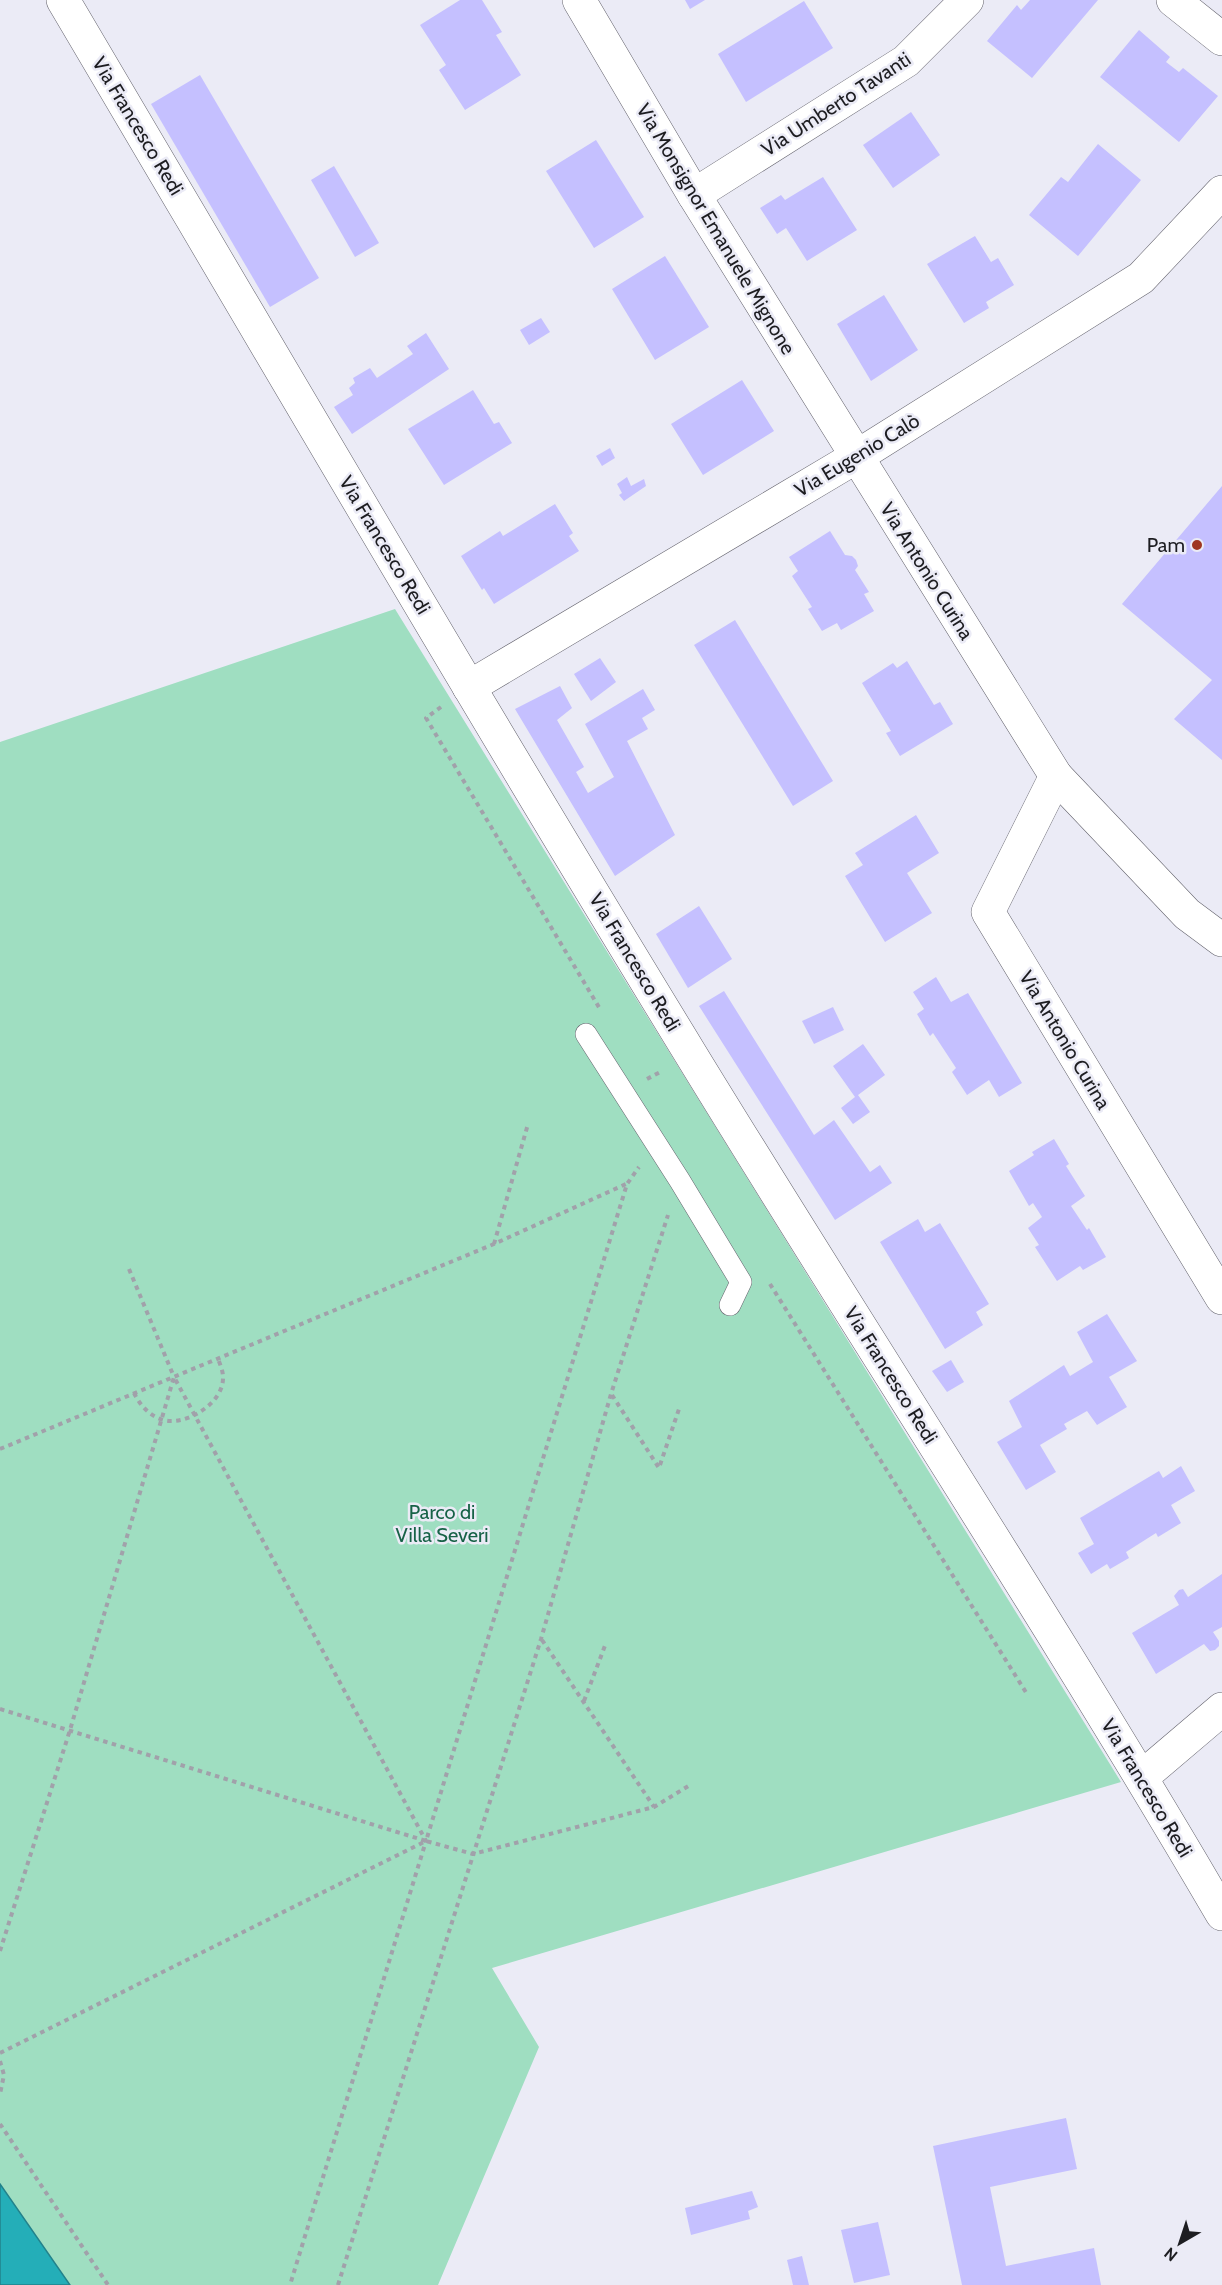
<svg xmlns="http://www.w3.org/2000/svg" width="1222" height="2285" font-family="Cabin,sans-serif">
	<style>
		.green { fill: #9fdec1 }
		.water { fill: #24aeb8; stroke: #22828b; stroke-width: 1.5 }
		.building { fill: #c5c0ff }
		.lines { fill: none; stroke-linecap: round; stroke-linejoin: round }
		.lane-casing { stroke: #64636d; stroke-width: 22 }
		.street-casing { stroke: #64636d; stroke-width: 34 }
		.secondary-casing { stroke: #64636d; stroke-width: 34 }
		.path { stroke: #a1a1aa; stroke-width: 4; stroke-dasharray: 4.5 4.5; stroke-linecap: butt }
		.lane { stroke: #fff; stroke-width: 21 }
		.street { stroke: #fff; stroke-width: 33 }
		.secondary { stroke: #fff; stroke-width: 33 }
		.poi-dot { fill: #9f3621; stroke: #ebebf6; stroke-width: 2 }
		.labels { text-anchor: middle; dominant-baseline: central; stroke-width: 5; stroke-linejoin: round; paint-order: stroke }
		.street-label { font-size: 20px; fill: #1d1d21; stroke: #ebebf6 }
		.poi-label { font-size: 20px; fill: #1d1d21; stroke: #ebebf6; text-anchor: end }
		.park-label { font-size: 20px; fill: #176247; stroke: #ebebf6 }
	</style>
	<rect width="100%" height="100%" fill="#ebebf6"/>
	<polygon class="green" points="395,609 1121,1782 492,1968 539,2047 438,2285 70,2285 0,2184 0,742"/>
	<polygon class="water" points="0,2184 70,2285 0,2285"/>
	<g class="building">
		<polygon points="460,0 482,0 502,32 496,35 521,75 465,110 439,70 446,65 420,25"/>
		<polygon points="685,0 705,0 690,9"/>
		<polygon points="1030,0 1098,0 1032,78 987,41 1017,5 1021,10"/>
		<polygon points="804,1 833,48 746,102 718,54"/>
		<polygon points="1139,30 1170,57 1166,62 1179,72 1183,68 1218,96 1179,142 1100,77"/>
		<polygon points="200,75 319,278 270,307 151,104"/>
		<polygon points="911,112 940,155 893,188 863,145"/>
		<polygon points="596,140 644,217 594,248 546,171"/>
		<polygon points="1098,144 1141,180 1078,256 1029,215 1061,177 1068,182"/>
		<polygon points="334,166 379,243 355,257 311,180"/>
		<polygon points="823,177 857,230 807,261 786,228 777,234 760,208 781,195 785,200"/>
		<polygon points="975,236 991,262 998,258 1014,285 986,302 989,308 964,323 927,264"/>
		<polygon points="665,256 709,327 655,360 612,289"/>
		<polygon points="884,295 918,350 871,381 837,324"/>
		<polygon points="541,318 550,332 529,345 520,330"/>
		<polygon points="426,333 449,369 352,434 334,407 353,395 349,388 355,383 353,378 370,368 377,378 413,354 407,346"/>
		<polygon points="742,380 774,431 703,475 671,424"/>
		<polygon points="473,390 494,424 499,422 512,443 444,485 408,429"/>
		<polygon points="610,448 615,458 602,466 596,456"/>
		<polygon points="627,477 631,486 644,479 646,486 624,501 619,495 622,493 617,484"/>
		<polygon points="1222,486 1222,760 1174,719 1212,680 1122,604"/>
		<polygon points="555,504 573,533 569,536 579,551 494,604 484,588 482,590 461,556 500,531 503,536"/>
		<polygon points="830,531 845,555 852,556 856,560 858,566 855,570 869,592 864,594 874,611 841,630 837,623 822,631 808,609 812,607 792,576 798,571 789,557"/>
		<polygon points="735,620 833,781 793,806 694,645"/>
		<polygon points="600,658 616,682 591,701 574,674"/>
		<polygon points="907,661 934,705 940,702 953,724 900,756 886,733 891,731 862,683 893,663 897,668"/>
		<polygon points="560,686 572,708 557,720 584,767 576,772 588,793 614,777 585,724 643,689 655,710 642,718 648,729 627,741 675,835 615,876 515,709"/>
		<polygon points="916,815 939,853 907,873 932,913 885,942 845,876 863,865 855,853"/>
		<polygon points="699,906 732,959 688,988 656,934"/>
		<polygon points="936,977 951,1002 968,993 1022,1083 999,1097 989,1080 967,1095 952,1072 956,1068 933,1033 930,1036 917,1014 924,1009 913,992"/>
		<polygon points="724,991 814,1135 834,1120 870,1172 880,1165 892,1183 835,1220 699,1006"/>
		<polygon points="833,1007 844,1030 814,1044 802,1021"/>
		<polygon points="863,1044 885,1075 858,1095 870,1112 853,1124 841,1108 855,1097 833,1066"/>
		<polygon points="1054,1139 1069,1164 1066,1166 1085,1196 1071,1206 1087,1230 1089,1228 1106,1257 1083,1270 1080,1266 1057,1281 1035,1247 1039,1245 1028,1228 1042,1217 1033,1203 1029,1206 1009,1171 1034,1155 1032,1152"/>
		<polygon points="918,1219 925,1232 940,1223 989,1304 976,1312 983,1325 945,1349 880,1242"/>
		<polygon points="1107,1314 1137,1361 1109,1377 1127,1407 1097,1425 1087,1411 1064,1424 1067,1429 1040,1445 1056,1472 1026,1490 997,1442 1022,1427 1009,1401 1064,1365 1070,1376 1093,1362 1077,1332"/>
		<polygon points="951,1360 964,1382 947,1392 932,1371"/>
		<polygon points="1181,1466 1195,1491 1171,1505 1181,1523 1158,1537 1156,1533 1126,1552 1129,1558 1110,1569 1107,1564 1091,1574 1078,1553 1094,1544 1080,1518 1159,1471 1163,1478"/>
		<polygon points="1222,1574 1222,1627 1213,1632 1219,1641 1219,1646 1215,1650 1210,1651 1204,1644 1156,1674 1132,1633 1179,1605 1174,1596 1179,1590 1183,1589 1188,1597"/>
		<polygon points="1066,2118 1077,2169 990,2187 1006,2266 1094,2248 1101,2285 962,2285 933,2146"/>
		<polygon points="752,2191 758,2207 748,2211 750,2219 691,2235 685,2208"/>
		<polygon points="878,2222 890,2275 854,2283 841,2230"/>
		<polygon points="802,2256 809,2285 793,2285 787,2260"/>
	</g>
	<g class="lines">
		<g class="lane-casing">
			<polyline id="lane" points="586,1034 680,1181 741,1282 730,1305"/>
		</g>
		<g class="street-casing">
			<g id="street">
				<polyline points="579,0 694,195 1056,776 1187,914 1222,940"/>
				<polyline points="1173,0 1222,39"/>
				<polyline points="694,195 906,61 967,0"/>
				<polyline points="1056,776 988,912 1222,1298"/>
				<polyline points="1142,1777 1222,1709"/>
			</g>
		</g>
		<g class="secondary-casing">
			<g id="secondary">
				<path d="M63 0C271 352 477 705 690 1053 866 1341 1052 1623 1222 1914"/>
				<polyline points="469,687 856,457 1141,278 1222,192"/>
			</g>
		</g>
		<g class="path">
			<polyline points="441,707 426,718 600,1009"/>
			<polyline points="647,1079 662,1071"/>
			<polyline points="494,1244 528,1124"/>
			<polyline points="129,1269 174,1377"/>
			<polyline points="770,1284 1027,1694"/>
			<path d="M134 1393C141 1407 153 1420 170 1421 192 1422 224 1401 223 1377 223 1371 220 1364 218 1359"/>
			<polyline points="612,1395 659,1468 679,1409"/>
			<polyline points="0,1449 494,1244 626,1184"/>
			<polyline points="542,1640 654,1807"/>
			<polyline points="584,1701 606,1643"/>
			<polyline points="0,1709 426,1841 627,1184 639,1167"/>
			<polyline points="0,1951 70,1730 174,1377 426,1841 290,2285"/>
			<polyline points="0,2053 426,1841 473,1854 654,1807 690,1785"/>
			<polyline points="0,2061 4,2075 0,2094"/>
			<polyline points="0,2124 108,2285"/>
			<polyline points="338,2285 541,1639 611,1394 668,1215"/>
		</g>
		<use href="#lane" class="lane"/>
		<use href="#street" class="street"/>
		<use href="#secondary" class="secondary"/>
	</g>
	<circle class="poi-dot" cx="1197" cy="545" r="6"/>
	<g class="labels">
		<g class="street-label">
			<text transform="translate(836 104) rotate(-33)">Via Umberto Tavanti</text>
			<text transform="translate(138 126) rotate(59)">Via Francesco Redi</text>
			<text transform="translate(716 229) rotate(59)">Via Monsignor Emanuele Mignone</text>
			<text transform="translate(857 455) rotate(-31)">Via Eugenio Calò</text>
			<text transform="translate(385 545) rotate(59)">Via Francesco Redi</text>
			<text transform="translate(927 571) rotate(58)">Via Antonio Curina</text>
			<text transform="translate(635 962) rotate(59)">Via Francesco Redi</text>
			<text transform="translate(1065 1040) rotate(59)">Via Antonio Curina</text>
			<text transform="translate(891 1375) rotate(58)">Via Francesco Redi</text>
			<text transform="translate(1147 1788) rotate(59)">Via Francesco Redi</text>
		</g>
		<g class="poi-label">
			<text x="1185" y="545">Pam</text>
		</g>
		<g class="park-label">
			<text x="442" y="1512">Parco di<tspan x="442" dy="23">Villa Severi</tspan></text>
		</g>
	</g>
	<g transform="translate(1180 2243) rotate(219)" stroke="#ebebf6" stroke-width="4.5" paint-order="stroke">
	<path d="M0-4.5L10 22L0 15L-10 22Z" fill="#1d1d21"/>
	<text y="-9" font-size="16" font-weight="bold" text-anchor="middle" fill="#1d1d21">N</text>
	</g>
</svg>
